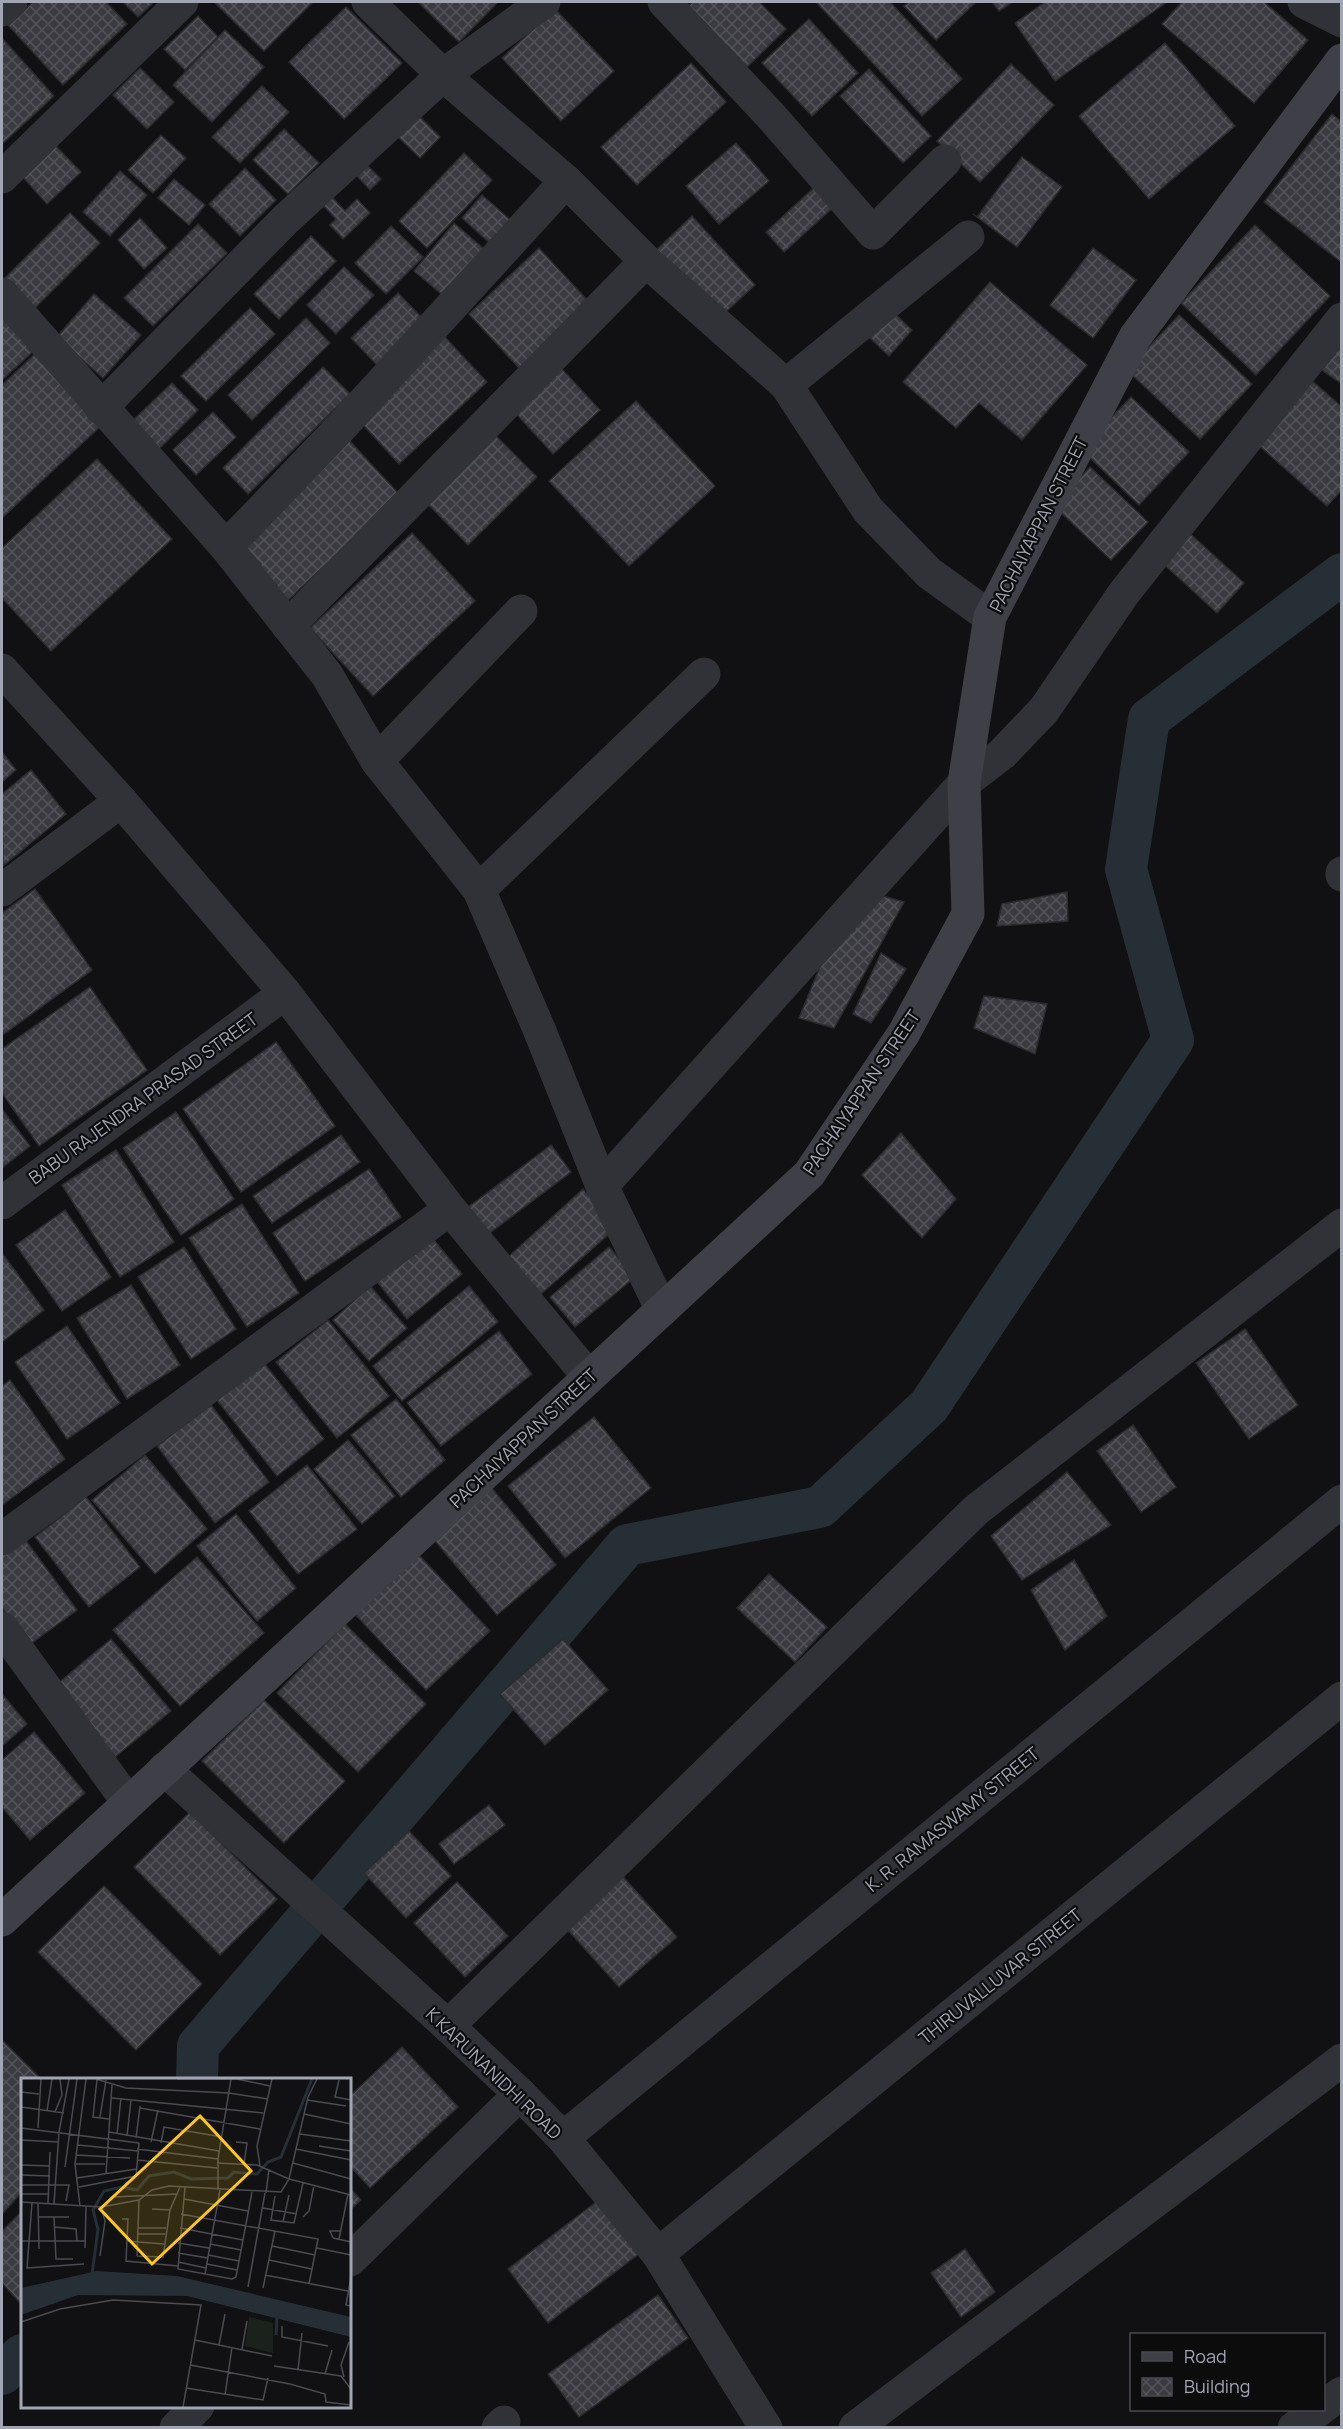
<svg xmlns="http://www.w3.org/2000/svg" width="1343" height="2429" font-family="Manrope,sans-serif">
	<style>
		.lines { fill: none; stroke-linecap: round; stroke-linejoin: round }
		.canal { stroke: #262e36; stroke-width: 42 }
		.building { fill: url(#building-cross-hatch); stroke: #2b2a2e; stroke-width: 1.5 }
		.minor { stroke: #313237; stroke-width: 33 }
		.tertiary { stroke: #313237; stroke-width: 33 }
		.secondary { stroke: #3f4047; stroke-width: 33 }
		.labels { text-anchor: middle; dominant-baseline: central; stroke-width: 4.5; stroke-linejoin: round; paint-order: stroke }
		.street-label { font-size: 18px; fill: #a1a5b4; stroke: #0c0c0d }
		.inset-river { fill: none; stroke: #262e36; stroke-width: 3 }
		.inset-road { fill: none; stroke: #4b4c53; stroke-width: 1.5 }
		.view { fill: #fec81d; fill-opacity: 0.15; stroke: #fec81d; stroke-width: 3 }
		.inset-edge { fill: none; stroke: #a1a5b4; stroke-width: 3 }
	</style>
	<defs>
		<pattern id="building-cross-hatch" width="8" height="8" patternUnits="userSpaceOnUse" patternTransform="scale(1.5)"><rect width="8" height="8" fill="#3a3a40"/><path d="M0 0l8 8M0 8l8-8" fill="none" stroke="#535459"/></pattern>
	</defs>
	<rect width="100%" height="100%" fill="#111012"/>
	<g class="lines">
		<g class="canal">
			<polyline points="197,2080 198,2046 627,1545 820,1507 929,1406 1173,1040 1126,869 1149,719 1342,574"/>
			<polyline points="2,2374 22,2355"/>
		</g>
	</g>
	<g class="building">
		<polygon points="33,2 106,2 127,24 63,85 8,25"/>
		<polygon points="123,2 154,2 138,17"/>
		<polygon points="214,2 313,2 264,51"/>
		<polygon points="418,2 498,2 459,42"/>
		<polygon points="693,2 759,2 786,29 747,67 688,6"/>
		<polygon points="816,2 890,2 962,79 922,116"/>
		<polygon points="909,2 976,2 936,40 904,6"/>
		<polygon points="992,2 1013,2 999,11"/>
		<polygon points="1045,2 1167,2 1055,81 1015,23"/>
		<polygon points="1182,2 1264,2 1308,40 1254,103 1162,24"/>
		<polygon points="346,7 402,63 344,119 289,62"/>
		<polygon points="555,9 614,71 561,121 502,58"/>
		<polygon points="198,16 218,37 185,70 164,49"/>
		<polygon points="809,19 858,73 812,116 762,63"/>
		<polygon points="225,30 264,67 212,122 173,85"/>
		<polygon points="2,38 54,96 2,144"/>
		<polygon points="1165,43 1235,126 1149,199 1079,116"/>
		<polygon points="691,63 726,102 637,185 601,147"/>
		<polygon points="1011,64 1054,105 980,182 937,141"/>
		<polygon points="140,68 174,102 147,129 113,95"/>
		<polygon points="869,69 931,136 903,163 840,96"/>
		<polygon points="262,86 289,112 240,163 212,137"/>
		<polygon points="411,108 440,137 420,158 390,129"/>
		<polygon points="1332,114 1342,122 1341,262 1264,202"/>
		<polygon points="284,129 319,163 288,194 253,160"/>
		<polygon points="161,135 186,158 153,193 128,170"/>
		<polygon points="53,143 81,172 47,204 20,174"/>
		<polygon points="736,143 769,181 719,224 686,186"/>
		<polygon points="464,153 492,180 427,248 399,221"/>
		<polygon points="1022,157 1062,187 1017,247 973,214 977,217"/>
		<polygon points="368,166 381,179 370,190 357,176"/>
		<polygon points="245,168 276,200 240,236 209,204"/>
		<polygon points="120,171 147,195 110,236 83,212"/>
		<polygon points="174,179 205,205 189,225 158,198"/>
		<polygon points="819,183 838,203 784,252 766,232"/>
		<polygon points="482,195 513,222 492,245 462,218"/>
		<polygon points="331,196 345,211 357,199 370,213 343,239 330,225 336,219 322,204"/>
		<polygon points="70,213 100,243 30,313 2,281"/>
		<polygon points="692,216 755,285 717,320 654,252"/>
		<polygon points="140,218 167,248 144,269 118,240"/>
		<polygon points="454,223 485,250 445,297 414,271"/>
		<polygon points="198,224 227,253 153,326 124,298"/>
		<polygon points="1255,225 1330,296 1256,375 1181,303"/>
		<polygon points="391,226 423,257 386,294 355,263"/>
		<polygon points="311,236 336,261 279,319 254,294"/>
		<polygon points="539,248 589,302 519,368 469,314"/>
		<polygon points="1093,248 1136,280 1093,338 1050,305"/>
		<polygon points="344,267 374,295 336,334 307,305"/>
		<polygon points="990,282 1087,365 1022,440 979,403 956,428 903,382"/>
		<polygon points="398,293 424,320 377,365 351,338"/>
		<polygon points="94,294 141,335 103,378 57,337"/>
		<polygon points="2,302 41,344 2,380"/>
		<polygon points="250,308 275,334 206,401 181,376"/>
		<polygon points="894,313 912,330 889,356 870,338"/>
		<polygon points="1179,315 1252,384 1200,439 1127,370"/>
		<polygon points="306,318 330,343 252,420 228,395"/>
		<polygon points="443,335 487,382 399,464 355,416"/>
		<polygon points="1342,344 1342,384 1322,370"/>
		<polygon points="38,351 104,423 2,518 2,385"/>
		<polygon points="558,365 600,410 553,454 511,408"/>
		<polygon points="323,367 350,394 248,494 223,468"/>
		<polygon points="1309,378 1342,407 1342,490 1327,506 1253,440"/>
		<polygon points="172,383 198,410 154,454 127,426"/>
		<polygon points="1131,397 1189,452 1139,505 1081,449"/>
		<polygon points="636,401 715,486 629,566 549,481"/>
		<polygon points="213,412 236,437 196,475 173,450"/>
		<polygon points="492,432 537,477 468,545 423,499"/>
		<polygon points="347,438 400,495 288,600 235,542"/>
		<polygon points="97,459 172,539 51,651 2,598 2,548"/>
		<polygon points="1090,467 1148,522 1111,560 1054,506"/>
		<polygon points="1184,528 1244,583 1217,613 1156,557"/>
		<polygon points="412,533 475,601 373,696 310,628"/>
		<polygon points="2,752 16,770 2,782"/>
		<polygon points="31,770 66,814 3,866 2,794"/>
		<polygon points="35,889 92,970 4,1034 2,1031 2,913"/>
		<polygon points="1067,892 1068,921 997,926 1002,904"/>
		<polygon points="876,894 904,902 834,1028 799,1018 829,945"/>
		<polygon points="881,953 906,969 871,1023 853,1014"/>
		<polygon points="90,987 147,1070 39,1146 2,1093 2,1049"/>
		<polygon points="984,996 1047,1004 1035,1054 974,1028"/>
		<polygon points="276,1042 335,1126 241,1192 183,1109"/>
		<polygon points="2,1109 30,1146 2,1168"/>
		<polygon points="176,1112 234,1199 181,1235 123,1148"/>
		<polygon points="901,1133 956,1199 922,1238 862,1175"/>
		<polygon points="341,1135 360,1162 272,1223 253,1196"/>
		<polygon points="551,1145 571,1172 483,1238 463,1211"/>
		<polygon points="116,1150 174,1242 120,1277 62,1185"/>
		<polygon points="369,1169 401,1217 305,1281 273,1233"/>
		<polygon points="583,1189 617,1227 541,1294 508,1257"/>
		<polygon points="242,1204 299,1293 247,1327 189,1238"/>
		<polygon points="65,1210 111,1277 62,1311 16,1245"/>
		<polygon points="429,1234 462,1274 407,1319 375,1279"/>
		<polygon points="184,1247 236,1329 191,1359 138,1277"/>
		<polygon points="609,1247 635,1277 575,1327 550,1297"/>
		<polygon points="2,1253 44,1310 2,1342"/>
		<polygon points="131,1285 180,1365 127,1399 77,1318"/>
		<polygon points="370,1286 407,1328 369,1361 333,1320"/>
		<polygon points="469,1286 498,1322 402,1401 373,1366"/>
		<polygon points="328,1320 389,1396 337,1438 276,1362"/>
		<polygon points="67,1326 120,1403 67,1439 15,1362"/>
		<polygon points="1245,1329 1298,1405 1249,1439 1196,1363"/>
		<polygon points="499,1331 532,1374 441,1446 407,1403"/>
		<polygon points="260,1358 324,1439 277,1476 213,1395"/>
		<polygon points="10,1380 65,1459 2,1505 2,1386"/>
		<polygon points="396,1399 445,1460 401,1497 351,1435"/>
		<polygon points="211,1405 269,1482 215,1523 157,1446"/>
		<polygon points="594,1417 651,1488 565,1558 508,1486"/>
		<polygon points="1133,1425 1176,1487 1141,1512 1097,1451"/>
		<polygon points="348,1440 395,1496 362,1524 314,1469"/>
		<polygon points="145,1455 207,1529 155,1574 92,1500"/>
		<polygon points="307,1465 357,1529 298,1574 249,1511"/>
		<polygon points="1067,1472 1111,1525 1022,1580 991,1536"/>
		<polygon points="490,1486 556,1565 497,1615 431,1536"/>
		<polygon points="86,1497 140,1567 89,1607 35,1537"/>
		<polygon points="236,1514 296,1588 257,1621 197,1546"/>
		<polygon points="24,1538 77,1610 29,1645 2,1608 2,1555"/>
		<polygon points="417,1553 490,1631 426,1690 353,1612"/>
		<polygon points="197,1557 264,1633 180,1706 113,1630"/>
		<polygon points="1074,1560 1107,1616 1065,1650 1031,1590"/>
		<polygon points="769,1574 827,1627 795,1662 737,1608"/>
		<polygon points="345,1624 426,1704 358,1772 277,1693"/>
		<polygon points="111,1639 171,1711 115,1757 56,1685"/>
		<polygon points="563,1639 608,1690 545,1745 500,1694"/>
		<polygon points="2,1694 27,1724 2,1746"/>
		<polygon points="264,1700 345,1781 284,1843 202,1761"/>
		<polygon points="34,1732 85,1793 30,1840 2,1807 2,1760"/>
		<polygon points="489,1805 505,1825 454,1864 439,1844"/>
		<polygon points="190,1812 277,1899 220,1955 134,1867"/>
		<polygon points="409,1831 451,1876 406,1918 364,1873"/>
		<polygon points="617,1870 677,1937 619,1987 560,1921"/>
		<polygon points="457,1882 508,1936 465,1977 414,1923"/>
		<polygon points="104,1886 202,1984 136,2050 38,1952"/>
		<polygon points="2,2040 42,2080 22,2080 22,2192 2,2214"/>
		<polygon points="402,2047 458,2107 370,2188 350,2166 350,2096"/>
		<polygon points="350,2188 361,2200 350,2210"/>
		<polygon points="599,2200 640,2253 548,2323 508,2269"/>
		<polygon points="22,2211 22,2305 2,2283 2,2231"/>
		<polygon points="965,2249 995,2292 961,2317 931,2273"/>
		<polygon points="658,2295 688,2338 579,2417 548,2374"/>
	</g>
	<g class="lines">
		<g class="minor">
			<polyline points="368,2 443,75 566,181 646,261 786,385 868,510 929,573 990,617"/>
			<polyline points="664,2 771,116 873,233 945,161"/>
			<polyline points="1304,2 1342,21"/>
			<polyline points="2,10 11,2"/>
			<polyline points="2,177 182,2"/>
			<polyline points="2,294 226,547 327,675 377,761 479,890 539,1029 602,1186 662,1310"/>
			<polyline points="786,385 968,237"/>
			<polyline points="101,408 285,220 443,75 544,2"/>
			<polyline points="226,547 343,425 566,181"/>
			<polyline points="288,626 646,261"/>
			<polyline points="2,670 121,801 285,993 450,1209 589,1377"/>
			<polyline points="377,761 521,611"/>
			<polyline points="1342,873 1342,875"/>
			<polyline points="2,890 121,801"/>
			<polyline points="479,890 704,674"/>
			<polyline points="602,1186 964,783 1002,754 1044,710 1124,593 1342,319"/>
			<polyline points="2,1203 285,993"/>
			<polyline points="2,1539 450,1209"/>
			<polyline points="2,1628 128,1802"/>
			<polyline points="448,2026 976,1510 1342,1225"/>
			<polyline points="563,2138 1342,1501"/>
			<polyline points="658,2254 1342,1698"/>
			<polyline points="350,2260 520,2094"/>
			<polyline points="1324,2406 1342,2393"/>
			<polyline points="176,2428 198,2406"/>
			<polyline points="498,2428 504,2422"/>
			<polyline points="855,2428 1342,2060"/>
			<polyline points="1294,2428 1319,2410"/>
		</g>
		<polyline class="tertiary" points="164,1769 448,2026 520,2094 563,2138 658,2254 766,2428"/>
		<polyline class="secondary" points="2,1920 809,1174 904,1033 968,914 964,783 990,617 1135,337 1342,60"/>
	</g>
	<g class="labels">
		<g class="street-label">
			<text transform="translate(1038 524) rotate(-63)">PACHAIYAPPAN STREET</text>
			<text transform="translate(861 1092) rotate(-56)">PACHAIYAPPAN STREET</text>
			<text transform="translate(143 1098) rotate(-36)">BABU RAJENDRA PRASAD STREET</text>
			<text transform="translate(523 1438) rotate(-43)">PACHAIYAPPAN STREET</text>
			<text transform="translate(952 1819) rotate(-39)">K. R. RAMASWAMY STREET</text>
			<text transform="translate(1000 1976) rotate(-39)">THIRUVALLUVAR STREET</text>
			<text transform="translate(494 2073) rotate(44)">K KARUNANIDHI ROAD</text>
		</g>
	</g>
	<g transform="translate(21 2078)">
		<rect width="330" height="330" fill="#111012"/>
		<path d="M228 239 252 245V275L224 268Z" fill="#1b221c"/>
		<path d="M76 193 156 198 330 239V259L166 218 57 217 0 237V210Z" fill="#262e36"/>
		<path class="inset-river" d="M71 197 77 151 72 132 83 113 101 109 116 112 128 98 153 94 170 101 207 100 213 94 236 96 247 84 260 79 291 1M255 257 256 239"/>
		<path class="inset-road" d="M75 1 105 10 208 15 247 21M76 1 72 39 88 41M156 1H216L249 8M318 2 314 19 330 22M0 14 18 16M91 20 242 35M286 22 325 28M0 29 43 35M119 30 239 51M26 33 31 1M34 34 41 17 39 1M283 36 330 46M79 39 85 2M0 50 118 65M17 50 20 1M88 54 198 73M96 56 100 20M279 56 330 63M106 58 110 22M115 60 119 28M0 62 38 64M130 64 137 32M215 64 226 65 223 86M140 65 143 49 201 59M57 67 117 73M298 68 330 73M116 71 197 81M275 71 330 82M55 77 109 80M116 82 196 90M196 85 236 87 268 101 330 117M272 85 330 101M54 86H84M0 87 29 88M239 88 236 68 251 1M44 89 56 1M85 96 91 7M0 97 29 98M56 100 116 91M0 107H48L45 123M58 109 115 98 118 65M164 109 157 191 211 201 215 199 231 114M197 112V81L210 1M245 115 248 91M0 116H27M254 118 250 142 273 145 282 105M92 119 156 116M163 121 227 133M0 124 80 129 118 122 131 112 148 108 260 114 268 101 287 19 296 1M11 125 6 190 63 186M17 125 18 171M27 125 29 74M33 126 38 54 48 1M59 128 54 86 65 1M242 130 276 136M131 131 149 132M160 136 297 161 288 206M18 139H48M33 139 35 181H52M282 139 288 133 293 107M101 141H107L105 183 157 188M262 144 268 117M33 149 55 151 56 163M117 150H145M159 150 222 162M116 156H144M312 160 309 153H320M312 160 330 164M318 161 327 116M0 163H65M105 163 143 166M157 165 188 170M189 166 220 172M251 168 294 177M64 170 65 129M296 170 330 177M157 175 187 180M187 177 218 183M79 178 84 143 80 129M116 178 142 179 149 132 159 109M116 178 118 122M248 182 291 191M157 184 185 190M186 186 216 192M184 196 199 112M244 197 327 213M330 199 325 227 330 228M227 209 244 115M242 210 254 153M0 244 39 231 92 222 180 227 162 329M261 248V259L307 268M174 262 251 278M198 267 204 236M221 271 226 243M169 287 269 306 304 316 305 324 330 327M253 288 320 298 330 311M277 292 281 255M304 296 311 272M323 299 320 287 328 264M165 310 242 322 247 300M204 317 211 269"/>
		<path class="view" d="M179 38 230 93 131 186 79 131Z"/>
		<rect width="330" height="330" class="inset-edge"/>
	</g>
	<rect width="1343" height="2429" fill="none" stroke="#a1a5b4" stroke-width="6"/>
	<rect x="1130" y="2333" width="195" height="78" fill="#0c0c0d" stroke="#484950" stroke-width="1.5"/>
	<rect x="1142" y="2352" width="30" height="9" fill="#3f4047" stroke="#484950" stroke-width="1.5"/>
	<text x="1184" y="2363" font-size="18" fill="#a1a5b4">Road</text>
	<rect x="1142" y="2378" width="30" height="18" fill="url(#building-cross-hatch)" stroke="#484950" stroke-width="1.5"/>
	<text x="1184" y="2393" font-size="18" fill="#a1a5b4">Building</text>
</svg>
